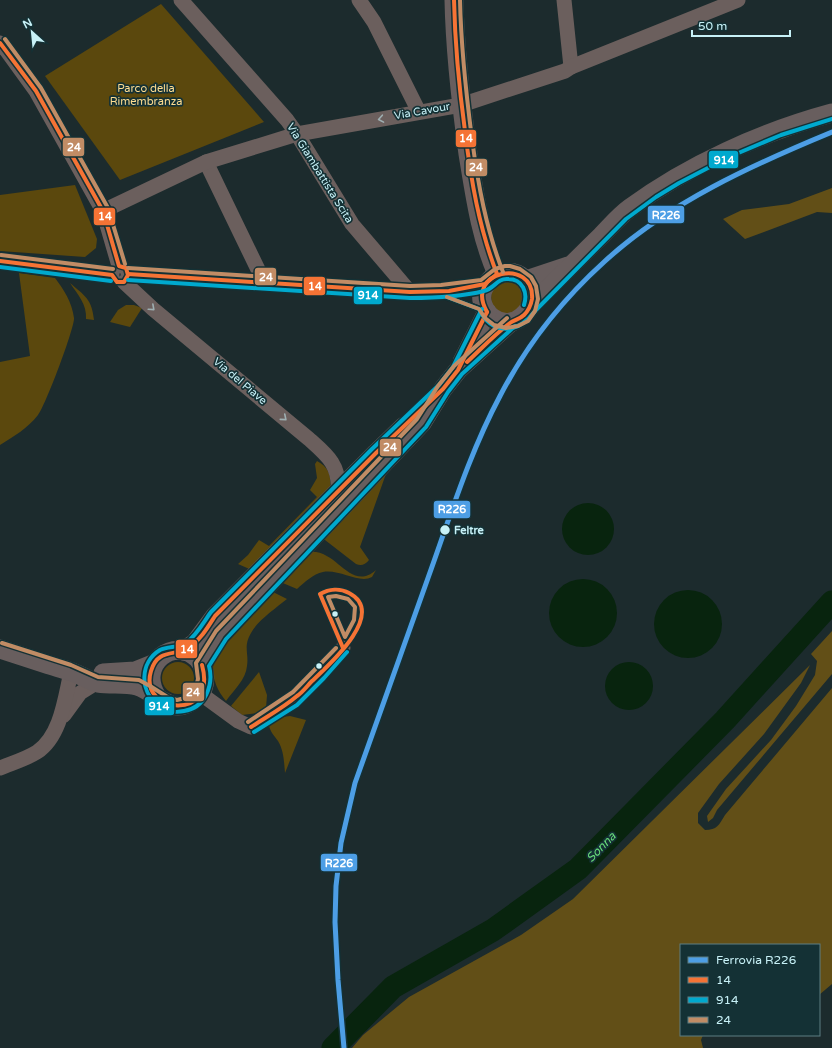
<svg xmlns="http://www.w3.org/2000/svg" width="832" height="1048" font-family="'Varela Round',sans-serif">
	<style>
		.green { fill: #5b480d }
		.forest { fill: #624f17 }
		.water { fill: #08240e }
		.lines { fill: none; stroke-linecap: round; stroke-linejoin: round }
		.river { stroke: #08240e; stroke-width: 23 }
		.minor { stroke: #6b5f5d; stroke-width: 15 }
		.major { stroke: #685e5e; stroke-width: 19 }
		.bus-1-casing { stroke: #143135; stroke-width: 7 }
		.bus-2-casing { stroke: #143135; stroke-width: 7 }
		.bus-3-casing { stroke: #143135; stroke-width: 7 }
		.bus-1 { stroke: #f57335; stroke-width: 4 }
		.bus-2 { stroke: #00a9ce; stroke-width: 4 }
		.bus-3 { stroke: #c18c65; stroke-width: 4 }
		.rail-1-casing { stroke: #143135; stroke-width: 8 }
		.rail-1 { stroke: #4d9ee5; stroke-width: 5 }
		.oneway { stroke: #9eafb2 }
		.stop-dot { fill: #c7f1f7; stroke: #143135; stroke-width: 1.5 }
		.labels { text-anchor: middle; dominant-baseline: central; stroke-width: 3.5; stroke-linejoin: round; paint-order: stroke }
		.park-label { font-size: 11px; fill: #ffdd90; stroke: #143135 }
		.street-label { font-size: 11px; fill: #c7f1f7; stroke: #143135 }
		.stop-label { font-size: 11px; font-weight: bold; fill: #c7f1f7; stroke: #143135; text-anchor: start }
		.water-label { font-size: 12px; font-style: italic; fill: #68dc7a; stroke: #143135 }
		.line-badge { stroke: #143135; stroke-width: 1.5 }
		.badge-label { font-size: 11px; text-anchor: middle; font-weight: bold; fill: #fff }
	</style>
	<rect width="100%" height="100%" fill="#1c2b2d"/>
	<g class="green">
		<polygon points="161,4 264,122 120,180 45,76"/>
		<polygon points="75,185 97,239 96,248 85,257 0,251 0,195"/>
		<path d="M19 273 55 278C64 290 72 302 74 318 75 327 45 407 38 415 27 429 14 436 0 445V362L30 356Z"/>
		<path d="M503 281 515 282 525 296 518 312 500 314 492 305C490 291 491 289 503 281Z"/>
		<path d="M70 283C85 296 92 299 94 320L86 319C87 304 78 295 70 283Z"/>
		<polygon points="126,305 134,305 142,308 130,327 110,322 118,310"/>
		<path d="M317 461C330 468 331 476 330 489L254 571 238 564 248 555 259 540 269 546 317 497 310 490 317 478 315 464Z"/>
		<path d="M387 471 360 547 369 560C365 565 361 566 356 564L325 540 323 537Z"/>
		<path d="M309 552C337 548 350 593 376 570L372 577C359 584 340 569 323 572 313 574 305 582 297 589L278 581Z"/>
		<path d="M269 590 287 599C276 608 257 621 251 633 243 647 249 653 247 666 246 679 234 690 226 701 215 688 211 674 214 658Z"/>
		<circle cx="178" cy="678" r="16"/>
		<polygon points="259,672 267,695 266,708 259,713 242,715 231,706"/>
		<path d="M290 716 306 720 285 773C284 762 284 751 278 741 274 735 270 732 269 725L275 718Z"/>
	</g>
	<g class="forest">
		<polygon points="832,188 832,213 817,212 745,239 723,219 742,210 789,204"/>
		<polygon points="832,631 832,674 717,810 713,818 708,822 707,816 726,789 771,740 796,706 815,675 817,661 811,654"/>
		<path d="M810 665 801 683 764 734 719 784 698 813V823L705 830C717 830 719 825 725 815L832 688V984L819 995V945H681V1035H703L701 1040 703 1048H352L363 1035 409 997 521 935 573 899Z"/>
	</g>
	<g class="water">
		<circle cx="588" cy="529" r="26"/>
		<circle cx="583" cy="613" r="34"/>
		<circle cx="688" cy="624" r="34"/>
		<circle cx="629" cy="686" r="24"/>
	</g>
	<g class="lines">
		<polyline class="river" points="333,1048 393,987 493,930 578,869 725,720 832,602"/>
		<g class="minor">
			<polyline points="181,0 287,120 297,134 352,224 410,292"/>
			<polyline points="359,0 374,22 419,112"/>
			<polyline points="564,0 571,67"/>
			<polyline points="0,43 7,51 36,91 103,211 119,266"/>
			<polyline points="206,162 265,284"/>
			<polyline points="103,211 206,162 297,134 461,105 565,71 571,67 738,0"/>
			<polyline points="0,261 54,267 112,275"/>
			<polyline points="128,274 410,292 449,291 485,284"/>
			<path d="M124 282 153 309 309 439C327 455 340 465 338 491"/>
			<polyline points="201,694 238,721 251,727 293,700 320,674 343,648"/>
			<polyline points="64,715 80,693 96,683"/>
			<path d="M0 768C12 763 26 759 37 752 61 736 65 698 71 672"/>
		</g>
		<g class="major">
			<path d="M454 0C455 51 461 103 468 154 475 196 480 235 497 274"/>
			<polyline points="526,280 568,266"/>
			<path d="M530 307C535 289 524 269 504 273 497 274 492 277 488 282 466 306 507 344 530 307 554 283 577 259 601 236 610 227 619 216 630 208 688 165 762 132 832 113"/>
			<polyline points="462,362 487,312"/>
			<path d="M0 649C15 654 31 659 46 664 55 667 64 669 72 672 81 675 89 681 98 683 111 685 124 683 137 686 152 690 162 706 178 706 189 706 202 696 204 685 206 676 204 666 198 659 175 635 136 664 157 697"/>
			<polyline points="183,651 195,643 215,616 376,453 404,426"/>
			<polyline points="202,665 221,635 422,423 443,389 458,370 511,322"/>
			<polyline points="103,673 135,671 155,663"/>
		</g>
		<g class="bus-1-casing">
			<g id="bus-1">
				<path d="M454 0C455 44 459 87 465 131 471 180 479 228 497 274"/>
				<polyline points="0,43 36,91 103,211 119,266 126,268 128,275 124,282 117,282 112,275 0,261"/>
				<polyline points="128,274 410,292 449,291 485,284 497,274"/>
				<path d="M467 362C481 349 495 334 510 323 514 320 520 319 524 315 528 311 531 305 532 299 535 257 463 270 487 312"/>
				<path d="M202 665C218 722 138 714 151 671 158 647 177 657 190 647 201 639 208 627 215 616L376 453 443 389 458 370 487 312"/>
				<path d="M251 727C266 717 283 708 297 696 303 692 307 686 312 681 328 666 388 613 349 593 340 588 329 589 320 594L343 648"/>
			</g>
		</g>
		<g class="bus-2-casing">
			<g id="bus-2">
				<polyline points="0,267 111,281"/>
				<path d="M128 280 410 298C435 298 460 297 484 291 494 289 497 278 508 279 523 279 528 293 524 305"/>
				<path d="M447 297 479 309C492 336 518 334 535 311L626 219 656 197 679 183 729 157 781 135 832 119"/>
				<path d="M482 309 453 367 439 385 372 449 211 612C203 623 197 635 186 643 179 648 168 646 160 650 140 662 139 691 158 705 165 711 175 713 184 711 205 708 214 685 209 666L226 639 426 427 448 392 462 374 515 326"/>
				<polyline points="254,732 297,705 324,678 347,652"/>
			</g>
		</g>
		<g class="bus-3-casing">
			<g id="bus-3">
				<path d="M460 0C461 47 466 93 472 139 478 184 486 229 503 272"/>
				<polyline points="5,39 41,88 108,208 125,264"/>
				<polyline points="1,255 113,269"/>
				<polyline points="128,268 410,286 441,285 481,280 495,269 505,266 510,266 520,269 531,277 536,286 538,299 535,311 528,321 518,326 506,328 494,325 485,318 479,309 447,297"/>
				<polygon points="336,596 348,599 355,607 354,620 345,637 328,597"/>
				<polyline points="2,643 71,665 98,677 139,680 150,686 169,698 177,700 189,697 195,690 198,679 196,663 216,631 417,419 438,386 454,366 507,318"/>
				<polyline points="248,722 293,692 336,648"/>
			</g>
		</g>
		<use href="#bus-1" class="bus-1"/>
		<use href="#bus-2" class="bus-2"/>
		<use href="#bus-3" class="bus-3"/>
		<g class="rail-1-casing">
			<path id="rail-1" d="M344 1048 338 980 335 922 336 886 341 843 355 783C379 715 404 647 428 578 450 517 469 454 500 396 526 346 562 300 604 262 668 203 752 165 832 132"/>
		</g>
		<use href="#rail-1" class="rail-1"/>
	</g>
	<defs><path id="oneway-chevron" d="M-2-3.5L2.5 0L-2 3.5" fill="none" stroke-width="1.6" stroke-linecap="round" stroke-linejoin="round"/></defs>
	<g class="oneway">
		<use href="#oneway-chevron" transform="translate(381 119) rotate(170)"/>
		<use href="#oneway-chevron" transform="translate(152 308) rotate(42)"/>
		<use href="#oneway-chevron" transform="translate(284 418) rotate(40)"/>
	</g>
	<g class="stop-dot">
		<circle cx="445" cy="530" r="5.5"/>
		<circle cx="335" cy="614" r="3.5"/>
		<circle cx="319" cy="666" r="3.5"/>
	</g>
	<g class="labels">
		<g class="park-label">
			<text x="146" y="88">Parco della<tspan x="146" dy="13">Rimembranza</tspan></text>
		</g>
		<g class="street-label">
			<text transform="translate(422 111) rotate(-10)">Via Cavour</text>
			<text transform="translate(320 173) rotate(58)">Via Giambattista Scita</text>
			<text transform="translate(240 381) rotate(40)">Via del Piave</text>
		</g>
		<g class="stop-label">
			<text x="454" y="530">Feltre</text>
		</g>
		<g class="water-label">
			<text transform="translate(601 847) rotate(-46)">Sonna</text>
		</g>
	</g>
	<g class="line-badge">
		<rect x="455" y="129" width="22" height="19" rx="4" fill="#f57335"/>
		<rect x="62" y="137" width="23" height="20" rx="4" fill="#c18c65"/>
		<rect x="708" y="150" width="31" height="19" rx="4" fill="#00a9ce"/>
		<rect x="465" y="158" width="23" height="19" rx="4" fill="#c18c65"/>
		<rect x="647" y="205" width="38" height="19" rx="4" fill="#4d9ee5"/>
		<rect x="93" y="207" width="23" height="19" rx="4" fill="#f57335"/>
		<rect x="254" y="267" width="23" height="19" rx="4" fill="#c18c65"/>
		<rect x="303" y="276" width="23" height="20" rx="4" fill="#f57335"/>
		<rect x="353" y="286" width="30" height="19" rx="4" fill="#00a9ce"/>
		<rect x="379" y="438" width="23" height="19" rx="4" fill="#c18c65"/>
		<rect x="433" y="500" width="38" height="19" rx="4" fill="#4d9ee5"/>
		<rect x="175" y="639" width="23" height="20" rx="4" fill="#f57335"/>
		<rect x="182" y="682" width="23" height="20" rx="4" fill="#c18c65"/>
		<rect x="144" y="696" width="31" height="20" rx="4" fill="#00a9ce"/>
		<rect x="320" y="853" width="38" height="19" rx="4" fill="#4d9ee5"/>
	</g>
	<g class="badge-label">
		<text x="466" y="142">14</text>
		<text x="74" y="151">24</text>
		<text x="724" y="164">914</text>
		<text x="476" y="171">24</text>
		<text x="666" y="219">R226</text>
		<text x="105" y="220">14</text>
		<text x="266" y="281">24</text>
		<text x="315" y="290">14</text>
		<text x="368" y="299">914</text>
		<text x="390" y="451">24</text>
		<text x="452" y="513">R226</text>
		<text x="187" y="653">14</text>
		<text x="193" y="696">24</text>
		<text x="159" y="710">914</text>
		<text x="339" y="867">R226</text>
	</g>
	<rect x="680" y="944" width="140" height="92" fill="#143135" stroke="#5c7e83"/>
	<rect x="688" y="957" width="20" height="6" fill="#4d9ee5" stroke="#5c7e83"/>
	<text x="716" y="964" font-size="12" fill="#c7f1f7">Ferrovia R226</text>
	<rect x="688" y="977" width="20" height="6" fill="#f57335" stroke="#5c7e83"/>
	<text x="716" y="984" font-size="12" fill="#c7f1f7">14</text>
	<rect x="688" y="997" width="20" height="6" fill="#00a9ce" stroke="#5c7e83"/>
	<text x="716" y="1004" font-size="12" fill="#c7f1f7">914</text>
	<rect x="688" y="1017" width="20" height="6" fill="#c18c65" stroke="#5c7e83"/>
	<text x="716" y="1024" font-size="12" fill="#c7f1f7">24</text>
	<g transform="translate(32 32) rotate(333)" stroke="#143135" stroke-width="3" paint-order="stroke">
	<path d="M0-3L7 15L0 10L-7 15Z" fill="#c7f1f7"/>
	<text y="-6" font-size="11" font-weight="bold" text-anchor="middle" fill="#c7f1f7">N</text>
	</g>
	<path d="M692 30v6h98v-6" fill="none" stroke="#c7f1f7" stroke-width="2"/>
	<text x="698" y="30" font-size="12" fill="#c7f1f7" stroke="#143135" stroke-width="3" paint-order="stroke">50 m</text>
</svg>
